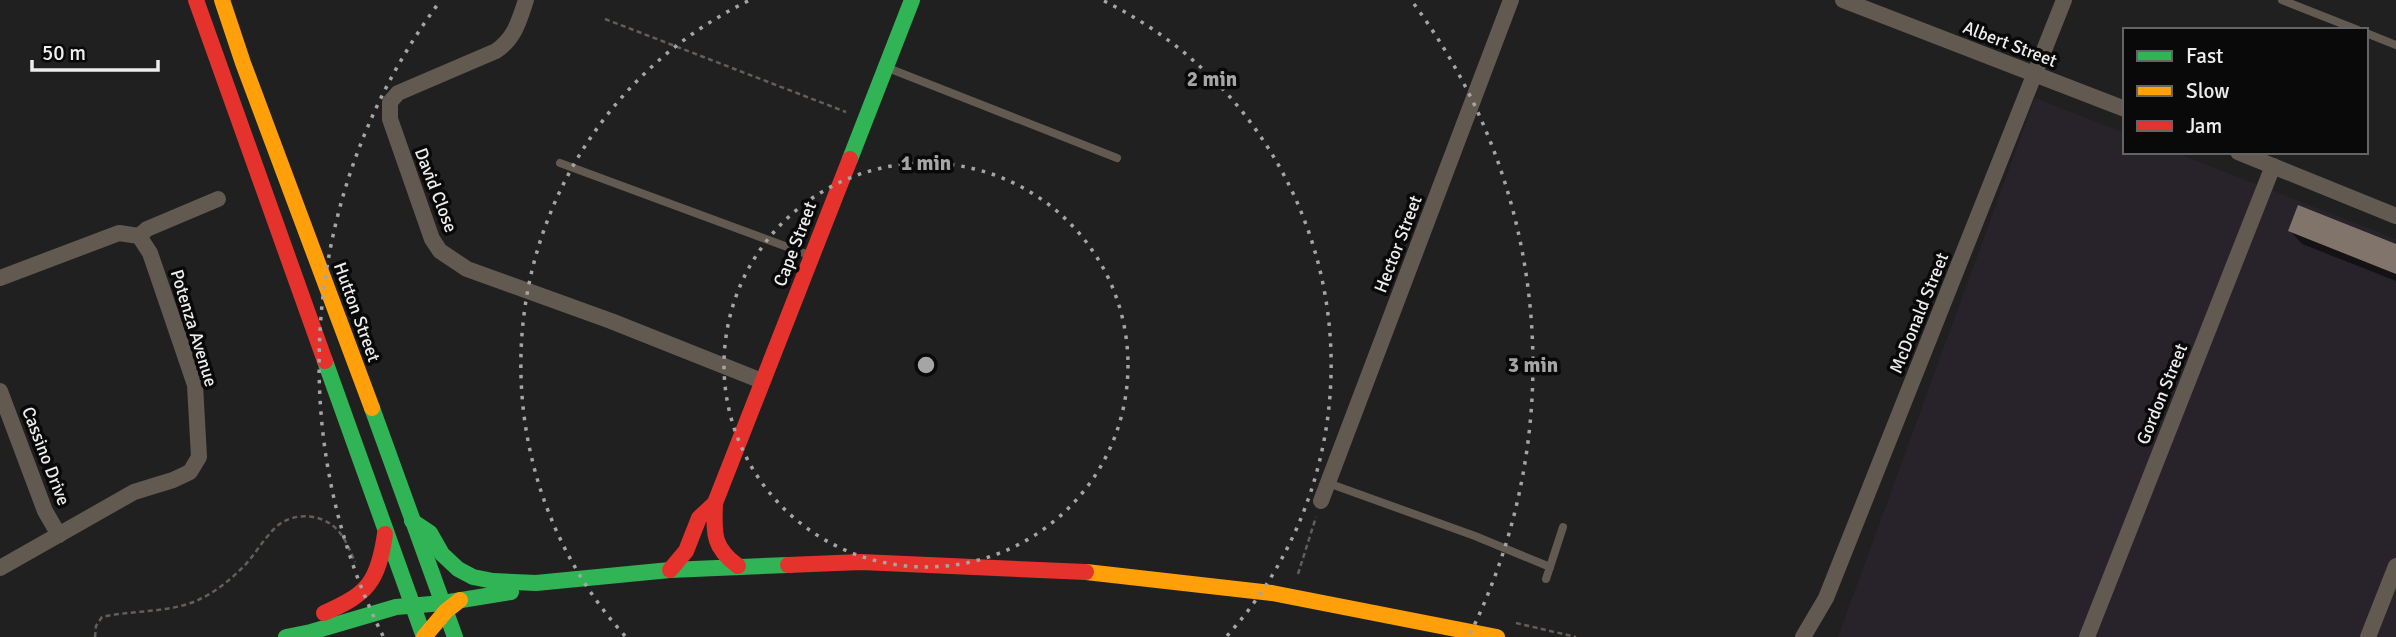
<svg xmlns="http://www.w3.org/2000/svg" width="2396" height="637" font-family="Signika,sans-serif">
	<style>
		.built { fill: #28232a }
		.shadow { fill: #0007 }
		.building { fill: #81756b }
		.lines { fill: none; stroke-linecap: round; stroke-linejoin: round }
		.path { stroke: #645e59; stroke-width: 2.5; stroke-dasharray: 5 3.5; stroke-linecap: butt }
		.lane { stroke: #625951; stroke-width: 8 }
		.street { stroke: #625951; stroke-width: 16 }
		.fast { stroke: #30b455; stroke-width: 16 }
		.slow { stroke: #ff9f0a; stroke-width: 16 }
		.jam { stroke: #e5322d; stroke-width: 16 }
		.ring { fill: none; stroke: #a6a5a6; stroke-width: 3.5; stroke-dasharray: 3.5 7 }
		.labels { text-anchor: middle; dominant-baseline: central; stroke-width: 7; stroke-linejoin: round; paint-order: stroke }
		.street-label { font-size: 18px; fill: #eeedee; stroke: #0a090a }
		.centre { fill: #a6a5a6; stroke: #0a090a; stroke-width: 3.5 }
		.ring-label { font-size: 21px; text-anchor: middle; font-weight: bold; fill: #a6a5a6; stroke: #0a090a; stroke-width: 7; stroke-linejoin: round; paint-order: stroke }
	</style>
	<rect width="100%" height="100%" fill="#202020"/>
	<polygon class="built" points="2035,98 2125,133 2125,152 2174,152 2396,239 2396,637 1838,637"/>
	<polygon class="shadow" points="2290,231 2396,245 2396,281 2302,244"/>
	<polygon class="building" points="2298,205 2396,244 2396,274 2288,231"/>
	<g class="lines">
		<g class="path">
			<polyline points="605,19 846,112"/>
			<polyline points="1298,574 1316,517"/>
			<polyline points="1516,623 1576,637"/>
			<path d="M95 637 96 626 102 617C133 610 167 613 196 601 212 594 228 582 240 570 253 558 262 541 274 529 292 510 325 513 340 533 347 542 351 553 355 562"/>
		</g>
		<g class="lane">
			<polyline points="2282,0 2358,30"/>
			<polyline points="2366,33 2396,45"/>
			<polyline points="888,68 1117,158"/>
			<polyline points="560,163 809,255"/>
			<polyline points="1328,483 1475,536 1550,567 1546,579"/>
			<polyline points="1550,567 1563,527"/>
		</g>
		<g class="street">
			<path d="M526 0C519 21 515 38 496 51L398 93 390 102V119L432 239 440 251 467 269 611 321 762 381"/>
			<polyline points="1843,0 2125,109"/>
			<polyline points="2238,152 2396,216"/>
			<polyline points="139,236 147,229 218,199"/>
			<polyline points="0,278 119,233 139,236 150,253 195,385 199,457 190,472 173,480 134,492 0,568"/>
			<polyline points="0,391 45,511 59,535"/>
			<polyline points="1321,501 1511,0"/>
			<polyline points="1803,637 1826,598 2064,0"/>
			<polyline points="2087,637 2273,166"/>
			<polyline points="2368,637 2396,566"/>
		</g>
		<g class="fast">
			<polyline points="850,159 912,0"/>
			<polyline points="325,361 424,637"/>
			<polyline points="372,408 455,637"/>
			<polyline points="412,521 430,533 442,554 458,569 473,577 493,581 536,583 670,570 788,565"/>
			<polyline points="286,637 311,632 396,607 443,603 511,592"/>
		</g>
		<g class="slow">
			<polyline points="222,0 243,63 372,408"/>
			<polyline points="1086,572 1272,593 1497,637"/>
			<polyline points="424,637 446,611 460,600"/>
		</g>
		<g class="jam">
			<polyline points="196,0 325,361"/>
			<polyline points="788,565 861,562 1086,572"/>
			<path d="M738 566C712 547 714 533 715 503L850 159"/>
			<polyline points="670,570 686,551 699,518 715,503"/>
			<path d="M324 613C368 594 378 582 385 534"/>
		</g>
	</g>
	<g class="ring">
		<circle cx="926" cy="365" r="202"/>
		<path d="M625 636A405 405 0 0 1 748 1M1104 1A405 405 0 0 1 1227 636"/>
		<path d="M383 636A607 607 0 0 1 438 4M1414 4A607 607 0 0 1 1469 636"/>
	</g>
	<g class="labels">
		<g class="street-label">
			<text transform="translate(2010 44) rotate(21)">Albert Street</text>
			<text transform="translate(436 190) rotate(69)">David Close</text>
			<text transform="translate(795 244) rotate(-69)">Cape Street</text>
			<text transform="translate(1398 244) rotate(-69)">Hector Street</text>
			<text transform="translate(357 312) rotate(70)">Hutton Street</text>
			<text transform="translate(1919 313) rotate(-68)">McDonald Street</text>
			<text transform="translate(194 328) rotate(73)">Potenza Avenue</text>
			<text transform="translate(2162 394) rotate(-68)">Gordon Street</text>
			<text transform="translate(46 456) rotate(69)">Cassino Drive</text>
		</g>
	</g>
	<circle cx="926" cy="365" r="10" class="centre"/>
	<g class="ring-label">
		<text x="1212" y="86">2 min</text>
		<text x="926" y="170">1 min</text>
		<text x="1533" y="372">3 min</text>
	</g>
	<rect x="2123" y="28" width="245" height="126" fill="#0a090a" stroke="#656465" stroke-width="2"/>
	<rect x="2137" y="51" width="35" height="10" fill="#30b455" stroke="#656465" stroke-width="2"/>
	<text x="2186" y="63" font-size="21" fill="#eeedee">Fast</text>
	<rect x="2137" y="86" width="35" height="10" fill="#ff9f0a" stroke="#656465" stroke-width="2"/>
	<text x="2186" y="98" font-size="21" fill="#eeedee">Slow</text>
	<rect x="2137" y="121" width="35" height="10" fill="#e5322d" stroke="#656465" stroke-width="2"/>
	<text x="2186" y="133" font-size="21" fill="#eeedee">Jam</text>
	<path d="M32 60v10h126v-10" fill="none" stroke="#eeedee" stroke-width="3.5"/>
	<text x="42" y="60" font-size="21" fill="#eeedee" stroke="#0a090a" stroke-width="5" paint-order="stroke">50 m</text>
</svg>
